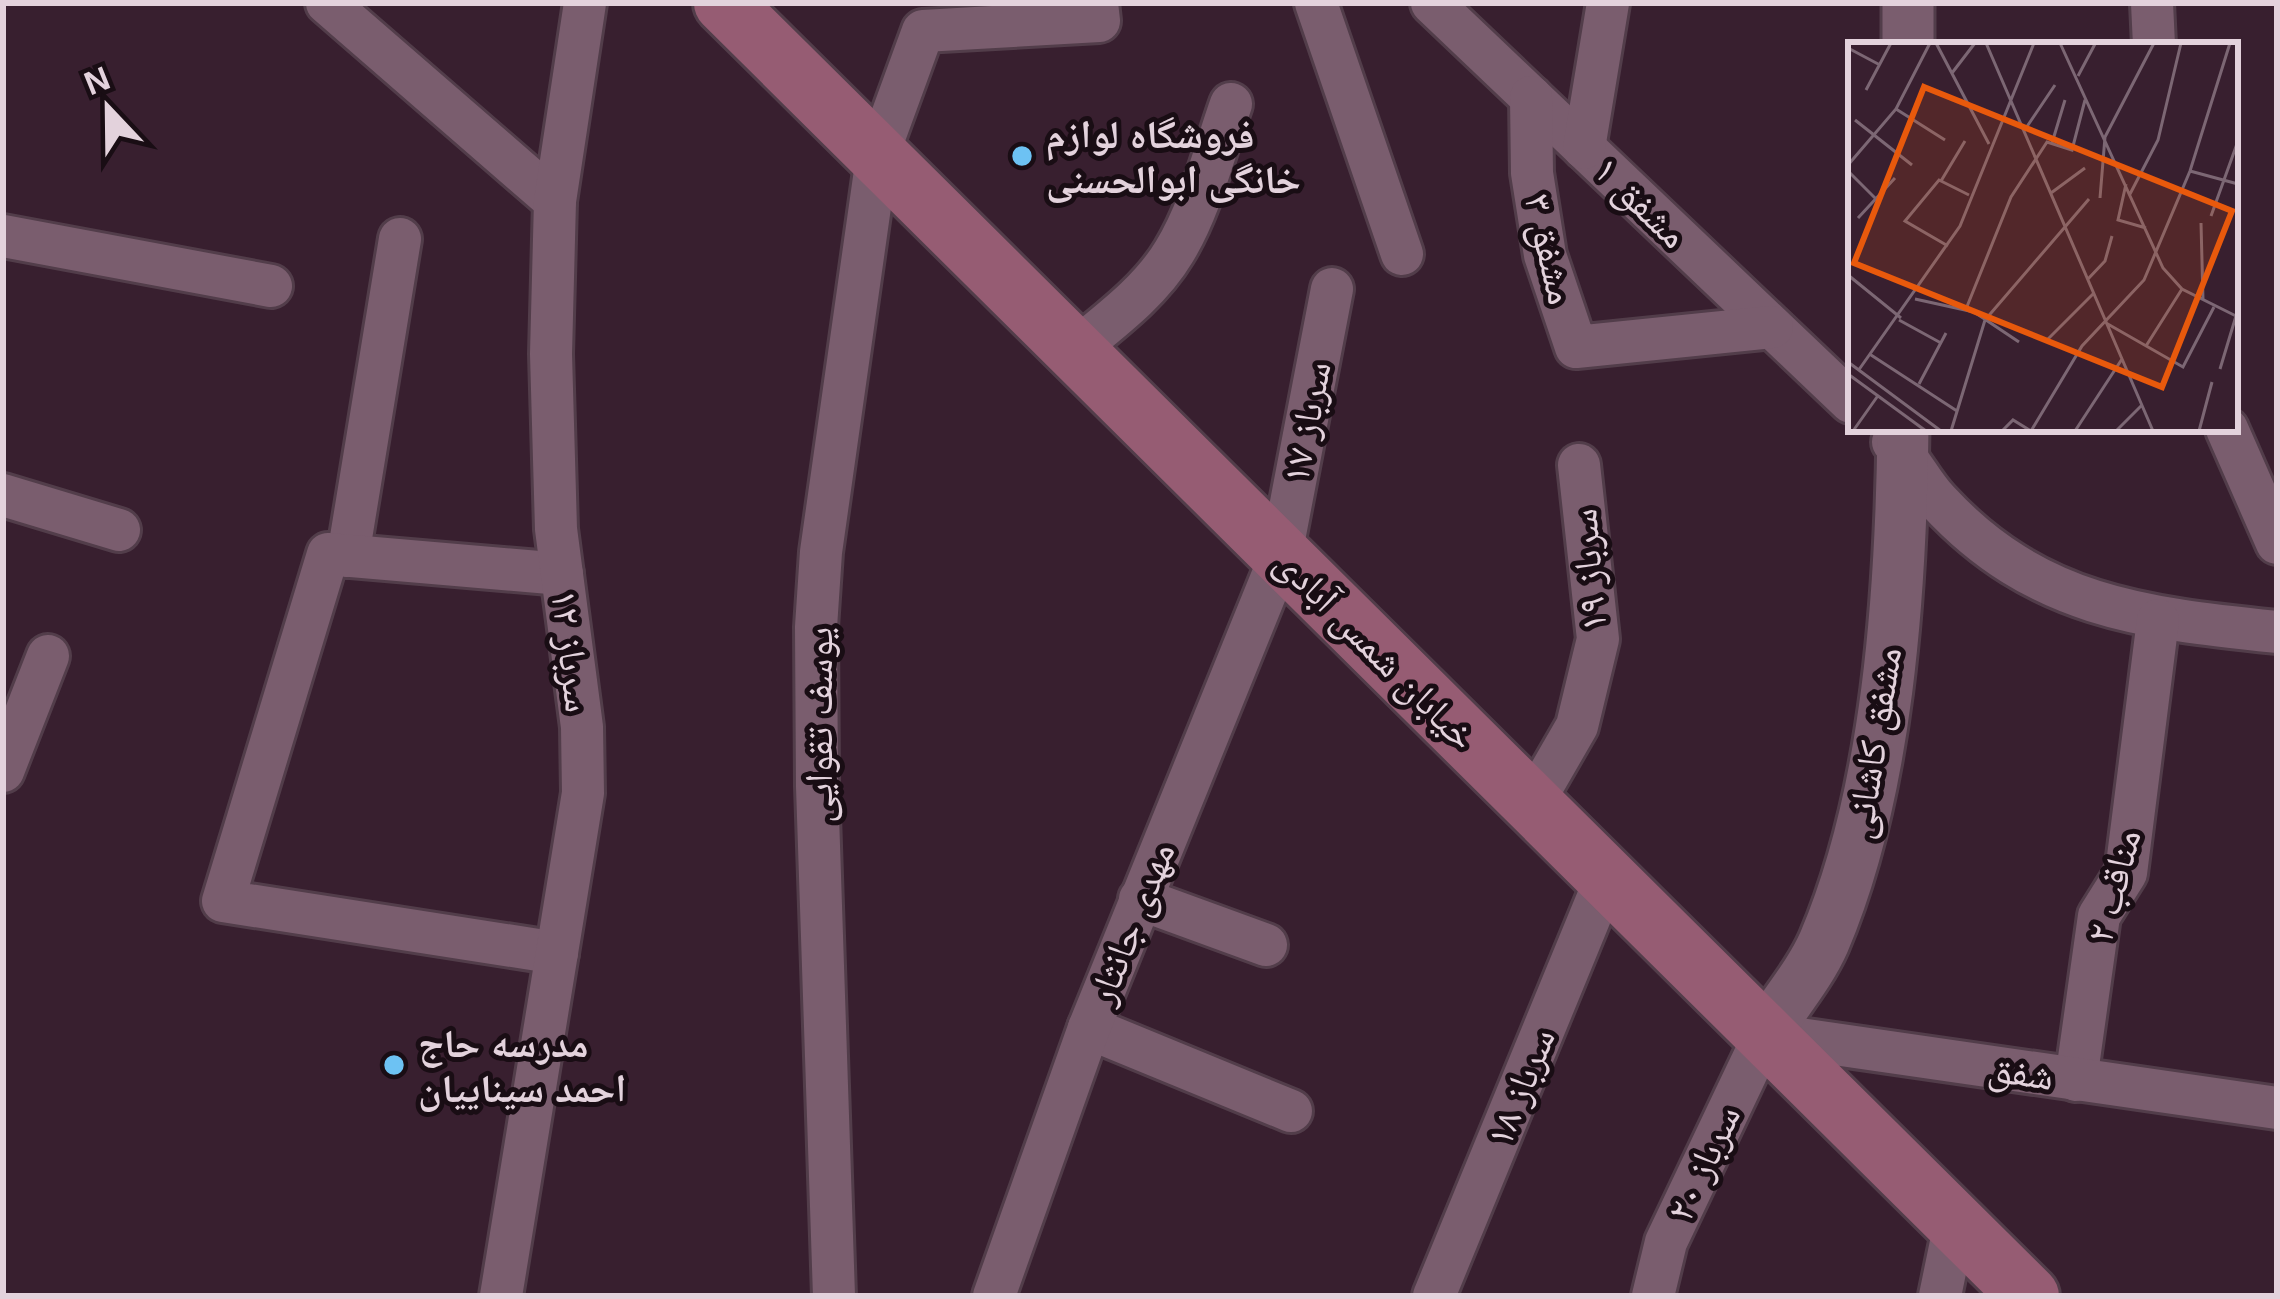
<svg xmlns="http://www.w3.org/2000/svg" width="2280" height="1299" font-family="Arial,'Noto Naskh Arabic',sans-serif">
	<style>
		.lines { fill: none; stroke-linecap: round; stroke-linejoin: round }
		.minor-casing { stroke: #523d4a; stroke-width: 48 }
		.tertiary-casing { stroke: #523d4a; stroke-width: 57 }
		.secondary-casing { stroke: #523d4a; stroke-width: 66 }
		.minor { stroke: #7a5d6e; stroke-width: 42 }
		.tertiary { stroke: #7a5d6e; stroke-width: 51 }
		.secondary { stroke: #965c73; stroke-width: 60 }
		.poi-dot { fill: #6dc2f3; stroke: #190d14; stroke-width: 4.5 }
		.labels { text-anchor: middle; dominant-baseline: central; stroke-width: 10; stroke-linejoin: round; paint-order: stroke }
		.poi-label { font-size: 39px; font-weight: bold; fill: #e3d2dc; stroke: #190d14; text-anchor: start }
		.street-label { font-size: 39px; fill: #e3d2dc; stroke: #190d14 }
		.inset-road { fill: none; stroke: #7c6774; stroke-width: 3 }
		.view { fill: #e8590c; fill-opacity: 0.15; stroke: #e8590c; stroke-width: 6 }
		.inset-edge { fill: none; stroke: #e3d2dc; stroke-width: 6 }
	</style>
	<rect width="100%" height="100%" fill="#381f2f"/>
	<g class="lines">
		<g class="minor-casing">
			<g id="minor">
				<polyline points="327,3 555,201"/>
				<polyline points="1316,3 1402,254"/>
				<polyline points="1432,3 1851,402"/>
				<polyline points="2152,3 2154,45"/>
				<polyline points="1531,97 1532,173 1545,255 1576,347 1772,327"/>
				<polyline points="1584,148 1608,3"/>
				<polyline points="3,236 271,286"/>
				<path d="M1075 350C1110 321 1150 292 1174 252 1201 208 1214 152 1231 104"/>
				<polyline points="2227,429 2277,543"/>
				<path d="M1893 442C1911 460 1921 483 1938 501 2036 607 2143 618 2277 632"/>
				<polyline points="3,495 119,530"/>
				<polyline points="348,556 400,239"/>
				<polyline points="3,771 48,656"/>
				<polyline points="1532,804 1577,726 1598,639 1579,465"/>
				<polyline points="1140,899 1266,945"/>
				<polyline points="557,953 223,901 328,554 562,574"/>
				<polyline points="1089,1028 1291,1111"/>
				<polyline points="2076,1080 2099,916 2126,873 2158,620"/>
				<polyline points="501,1296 583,793 582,727 556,529 551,354 555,201 585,3"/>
				<polyline points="834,1296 817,786 816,627 821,552 877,157 923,31 1099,21 1097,3"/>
				<polyline points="994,1296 1089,1028 1281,555 1332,289"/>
				<polyline points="1434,1296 1606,878"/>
				<polyline points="1653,1296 1666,1242 1765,1034 2277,1108"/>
				<polyline points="1940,1296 1955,1223"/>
			</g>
		</g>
		<g class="tertiary-casing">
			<g id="tertiary">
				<polyline points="1908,45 1908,3"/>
				<path d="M1765 1034C1784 1004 1810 974 1824 942 1888 792 1901 592 1903 429"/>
			</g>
		</g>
		<g class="secondary-casing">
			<polyline id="secondary" points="724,3 2029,1296"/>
		</g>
		<use href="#minor" class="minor"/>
		<use href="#tertiary" class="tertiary"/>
		<use href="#secondary" class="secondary"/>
	</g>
	<g class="poi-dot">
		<circle cx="1022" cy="156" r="12"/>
		<circle cx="394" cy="1065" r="12"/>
	</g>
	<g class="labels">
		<g class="poi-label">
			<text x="1046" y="134">فروشگاه لوازم<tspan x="1046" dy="45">خانگی ابوالحسنی</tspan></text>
			<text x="418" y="1043">مدرسه حاج<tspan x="418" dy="45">احمد سیناییان</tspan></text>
		</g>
		<g class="street-label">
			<text transform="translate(1641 202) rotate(44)">مشفق ۱</text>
			<text transform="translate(1550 249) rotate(77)">مشفق ۳</text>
			<text transform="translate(1306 422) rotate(-79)">سرباز ۱۷</text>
			<text transform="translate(1588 570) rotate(-95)">سرباز ۱۹</text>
			<text transform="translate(1376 649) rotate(45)">خیابان شمس آبادی</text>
			<text transform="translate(572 651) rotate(83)">سرباز ۱۲</text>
			<text transform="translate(818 725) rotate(-90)">یوسف تقوایی</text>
			<text transform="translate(1873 743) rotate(-81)">مشفق کاشانی</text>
			<text transform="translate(2113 886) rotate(-75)">مناقب ۲</text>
			<text transform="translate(1131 923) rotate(-68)">مهدی جانثار</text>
			<text transform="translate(2021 1072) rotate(8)">شفق</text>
			<text transform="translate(1520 1087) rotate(-68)">سرباز ۱۸</text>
			<text transform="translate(1703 1163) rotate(-65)">سرباز ۲۰</text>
		</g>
	</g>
	<g transform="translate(1848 42)">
		<rect width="390" height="390" fill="#381f2f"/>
		<path class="inset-road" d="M88 1 141 102M138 1 305 389M212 1 315 226 334 247 390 275M0 6 32 23M104 31 127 1M230 34 247 2M18 48 43 1M48 67 97 98M7 78 64 123M176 89 207 43M204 101 217 58M0 123 48 67 82 1M0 129 28 157M342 129 390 142M93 139 117 99M278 142 270 178 298 186M203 151 237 126M282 152 310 98 333 1M252 156 257 95 306 1M363 174 390 99M10 176 47 136M353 181 355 257M100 204 57 179 91 138 121 153M0 233 53 276M240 237 257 219 264 194M67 257 126 270 171 300M118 267 163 155 199 100 224 108 237 58M51 278 93 301M258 281 335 325 366 265M199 298 246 251M298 304 334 247M23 313 109 369M0 320 93 389M372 327 388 274M10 329 112 184 186 1M0 332 78 389M71 342 98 291M5 389 29 355M103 389 137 278 241 157M154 389 165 378 183 389M183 389 234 304 296 238 342 129 382 1M227 389 274 317M268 389 294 363M351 389 364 340"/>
		<path class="view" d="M76 45 384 169 314 345 6 221Z"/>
		<rect width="390" height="390" class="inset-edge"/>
	</g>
	<rect width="2280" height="1299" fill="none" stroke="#e3d2dc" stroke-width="12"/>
	<g transform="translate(108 108) rotate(338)" stroke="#190d14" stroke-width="9" paint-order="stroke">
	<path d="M0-9L21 45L0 30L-21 45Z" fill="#e3d2dc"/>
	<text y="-18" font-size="33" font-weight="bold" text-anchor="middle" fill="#e3d2dc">N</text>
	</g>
</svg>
